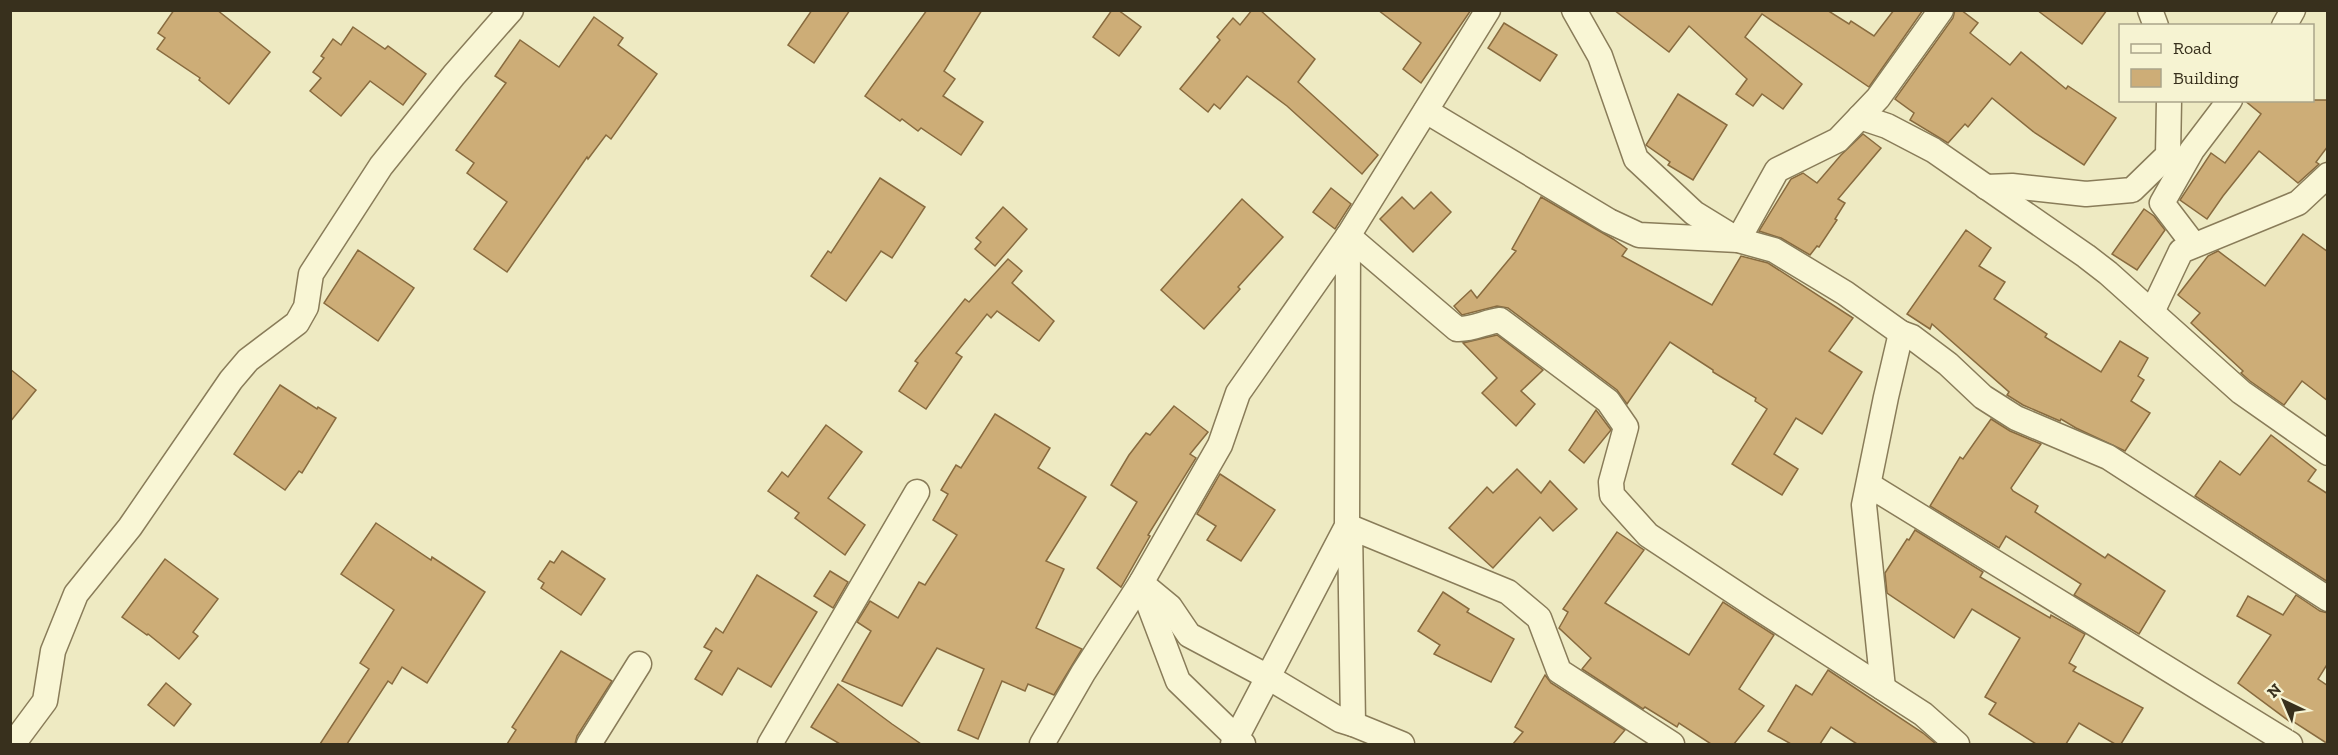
<svg xmlns="http://www.w3.org/2000/svg" width="2338" height="755" font-family="'Zilla Slab',serif">
	<style>
		.building { fill: #cdad77; stroke: #886b3f; stroke-width: 1.5 }
		.lines { fill: none; stroke-linecap: round; stroke-linejoin: round }
		.street-casing { stroke: #897c59; stroke-width: 27 }
		.street { stroke: #f9f6d5; stroke-width: 24 }
	</style>
	<rect width="100%" height="100%" fill="#eeeac2"/>
	<g class="building">
		<polygon points="174,10 217,10 270,52 229,104 199,80 200,78 157,49 165,38 158,33"/>
		<polygon points="812,10 850,10 814,63 788,45"/>
		<polygon points="927,10 982,10 944,71 955,79 943,96 983,122 961,155 921,128 918,131 902,119 900,121 865,96"/>
		<polygon points="1112,10 1118,10 1141,27 1119,56 1093,37"/>
		<polygon points="1252,10 1260,10 1315,59 1298,82 1378,155 1362,174 1287,106 1247,76 1220,109 1214,104 1208,112 1180,89 1220,40 1217,37 1233,18 1240,25"/>
		<polygon points="1378,10 1471,10 1421,83 1403,69 1421,43"/>
		<polygon points="1614,10 1827,10 1849,24 1851,21 1874,36 1894,10 1923,10 1869,87 1762,14 1745,37 1802,84 1783,109 1762,94 1753,106 1736,94 1747,79 1689,26 1669,52"/>
		<polygon points="1955,10 1961,10 1978,23 1970,33 2010,65 2021,52 2066,89 2068,86 2116,118 2084,165 2035,133 1992,98 1968,127 1965,124 1948,143 1910,120 1914,113 1895,99 1953,18"/>
		<polygon points="2037,10 2107,10 2082,44"/>
		<polygon points="594,17 623,38 618,45 657,74 611,139 606,135 588,159 587,157 507,272 474,249 507,202 467,173 474,163 456,150 506,83 495,76 520,40 559,67"/>
		<polygon points="1504,23 1557,55 1540,81 1488,48"/>
		<polygon points="353,27 385,49 388,46 426,74 403,105 370,81 341,116 310,91 321,78 313,72 324,58 321,56 333,39 341,45"/>
		<polygon points="1678,94 1727,125 1693,180 1668,165 1670,162 1646,145"/>
		<polygon points="2244,100 2328,100 2328,146 2316,162 2319,164 2298,183 2259,151 2223,196 2207,219 2180,200 2211,153 2225,163 2261,114"/>
		<polygon points="1863,134 1881,148 1838,199 1845,203 1835,219 1837,220 1819,247 1817,246 1810,255 1781,238 1759,231 1791,179 1803,173 1817,183 1841,155"/>
		<polygon points="880,178 925,207 892,258 881,251 846,301 811,276 828,251 831,253"/>
		<polygon points="1331,188 1351,204 1335,229 1313,212"/>
		<polygon points="1431,192 1451,212 1413,252 1380,219 1402,197 1414,209"/>
		<polygon points="1541,197 1613,239 1627,249 1622,256 1712,305 1741,256 1768,263 1853,318 1829,351 1862,372 1822,434 1796,418 1774,454 1798,469 1782,495 1732,464 1767,409 1755,401 1756,398 1713,372 1713,370 1670,342 1627,404 1617,390 1508,308 1497,306 1462,315 1454,306 1471,290 1477,298 1516,251 1512,249"/>
		<polygon points="1242,199 1283,237 1238,287 1240,289 1204,329 1161,290"/>
		<polygon points="1003,207 1027,229 995,266 975,249 981,242 976,238"/>
		<polygon points="2144,209 2154,216 2165,230 2137,270 2112,254"/>
		<polygon points="1966,230 1991,248 1979,266 2005,282 1994,299 2047,334 2045,337 2101,372 2120,341 2148,358 2138,376 2144,380 2131,401 2150,413 2125,451 2076,428 2061,419 2060,421 2023,405 2007,395 2009,392 1932,324 1930,329 1907,314"/>
		<polygon points="2303,234 2328,252 2328,401 2302,381 2284,405 2250,381 2241,373 2243,371 2191,323 2200,313 2178,295 2208,256 2218,251 2265,286"/>
		<polygon points="358,250 414,288 378,341 324,303"/>
		<polygon points="1008,259 1022,271 1012,283 1054,321 1039,341 997,311 991,318 987,314 956,353 962,357 926,409 899,391 918,363 915,361 965,299 969,302"/>
		<polygon points="1497,335 1543,370 1521,391 1535,404 1516,426 1482,393 1497,378 1463,343"/>
		<polygon points="10,369 36,390 10,422"/>
		<polygon points="280,385 317,409 318,407 336,418 302,473 299,471 285,490 234,454"/>
		<polygon points="1174,406 1208,432 1190,454 1196,458 1148,535 1150,536 1121,587 1097,568 1137,502 1111,485 1129,455 1146,433 1150,435"/>
		<polygon points="1596,410 1611,430 1584,463 1569,450"/>
		<polygon points="995,414 1050,448 1038,468 1086,497 1046,561 1064,569 1036,628 1082,649 1054,695 1028,684 1025,691 1002,681 978,739 958,730 984,669 937,648 902,706 842,681 871,631 857,622 870,601 898,618 919,582 925,585 957,535 933,520 948,494 941,490 956,465 961,468"/>
		<polygon points="1991,419 2010,431 2041,444 2011,488 2013,491 2038,506 2035,512 2105,558 2108,554 2165,591 2139,634 2074,595 2081,584 2006,536 1999,548 1930,506 1960,457 1963,459"/>
		<polygon points="826,425 862,452 828,498 865,525 845,555 795,518 799,513 768,491 782,472 788,477"/>
		<polygon points="2271,435 2316,470 2308,481 2328,494 2328,582 2195,496 2220,461 2240,475"/>
		<polygon points="1517,469 1541,493 1550,481 1577,509 1553,531 1540,517 1493,568 1449,528 1487,487 1493,493"/>
		<polygon points="1220,474 1275,510 1241,561 1207,540 1216,526 1197,514"/>
		<polygon points="376,523 431,560 432,557 485,592 427,683 402,667 392,684 388,681 347,744 320,744 369,669 360,663 394,610 341,574"/>
		<polygon points="1915,530 1983,572 1980,577 2050,618 2051,615 2085,634 2069,663 2076,667 2073,671 2143,708 2121,744 2115,744 2079,723 2066,744 2036,744 1989,714 1996,703 1985,697 2020,638 1972,609 1954,638 1887,593 1885,573 1907,539 1909,540"/>
		<polygon points="1617,532 1644,550 1605,603 1689,655 1723,602 1774,635 1739,689 1764,706 1734,744 1711,744 1679,723 1677,727 1645,707 1643,709 1582,669 1591,658 1559,628 1568,612 1563,609"/>
		<polygon points="562,551 605,579 581,615 541,588 544,583 538,579 550,561 554,563"/>
		<polygon points="165,559 218,599 193,632 198,636 179,659 148,634 147,635 122,617"/>
		<polygon points="830,571 848,582 833,608 814,596"/>
		<polygon points="757,575 817,612 771,687 738,668 722,695 695,679 712,651 704,647 716,628 723,633"/>
		<polygon points="1443,592 1469,609 1467,612 1514,639 1491,682 1434,654 1440,645 1418,631"/>
		<polygon points="2296,595 2320,611 2328,613 2328,663 2318,679 2328,686 2328,744 2291,720 2289,721 2238,683 2271,635 2237,616 2248,596 2283,615"/>
		<polygon points="561,651 612,681 577,736 575,744 507,744 516,730 512,727"/>
		<polygon points="1828,670 1923,733 1936,744 1857,744 1831,727 1820,744 1791,744 1768,731 1796,685 1812,695"/>
		<polygon points="1545,675 1551,683 1625,730 1613,744 1513,744 1523,732 1515,727"/>
		<polygon points="166,683 191,704 174,726 148,705"/>
		<polygon points="838,684 892,724 921,744 840,744 811,727"/>
	</g>
	<g class="lines">
		<g class="street-casing">
			<g id="street">
				<polyline points="1574,10 1600,56 1636,159 1694,213 1738,240 1777,170 1838,140 1878,98 1941,10"/>
				<polyline points="2150,10 2156,26"/>
				<polyline points="2284,26 2293,10"/>
				<polyline points="1426,111 1609,221 1639,235 1738,240 1774,250 1845,293 1901,333 1912,337 1948,364 1983,397 2016,418 2108,457 2328,599"/>
				<polyline points="1860,117 1887,126 1933,150 2086,256 2108,273 2241,392 2328,453"/>
				<polyline points="1986,187 2012,186 2086,194 2132,190 2168,155 2169,100"/>
				<path d="M1348 236 1457 329C1472 330 1485 322 1500 320L1608 401 1626 427 1611 482 1612 495 1648 535 1757 607 1923 714 1957 744"/>
				<polyline points="2194,245 2162,203 2192,150 2230,100"/>
				<polyline points="2152,312 2181,251 2298,203 2328,175"/>
				<polyline points="1869,485 2290,744"/>
				<polyline points="1141,583 1170,607 1189,635 1268,677 1340,720 1353,724 1350,527 1508,592 1539,618 1559,671 1672,744"/>
				<polyline points="1142,586 1178,681 1243,744"/>
				<polyline points="1883,688 1864,505 1886,397 1901,333"/>
				<polyline points="1353,724 1402,744"/>
				<polyline points="13,744 45,701 53,651 76,594 130,527 231,380 248,360 297,323 306,307 311,274 381,166 454,75 511,10"/>
				<polyline points="589,744 639,664"/>
				<polyline points="770,744 917,492"/>
				<polyline points="1042,744 1083,673 1141,583 1220,445 1238,393 1348,236 1488,10"/>
				<polyline points="1233,744 1347,526 1348,236"/>
			</g>
		</g>
		<use href="#street" class="street"/>
	</g>
	<rect width="2338" height="755" fill="none" stroke="#38301d" stroke-width="24"/>
	<rect x="2119" y="24" width="195" height="78" fill="#f6f3d2" stroke="#aaa58a" stroke-width="1.5"/>
	<rect x="2131" y="44" width="30" height="9" fill="#f9f6d5" stroke="#aaa58a" stroke-width="1.5"/>
	<text x="2173" y="54" font-size="18" fill="#38301d">Road</text>
	<rect x="2131" y="69" width="30" height="18" fill="#cdad77" stroke="#aaa58a" stroke-width="1.5"/>
	<text x="2173" y="84" font-size="18" fill="#38301d">Building</text>
	<g transform="translate(2284 701) rotate(316)" stroke="#f6f3d2" stroke-width="4.5" paint-order="stroke">
	<path d="M0-4.5L10 22L0 15L-10 22Z" fill="#38301d"/>
	<text y="-9" font-size="16" font-weight="bold" text-anchor="middle" fill="#38301d">N</text>
	</g>
</svg>
